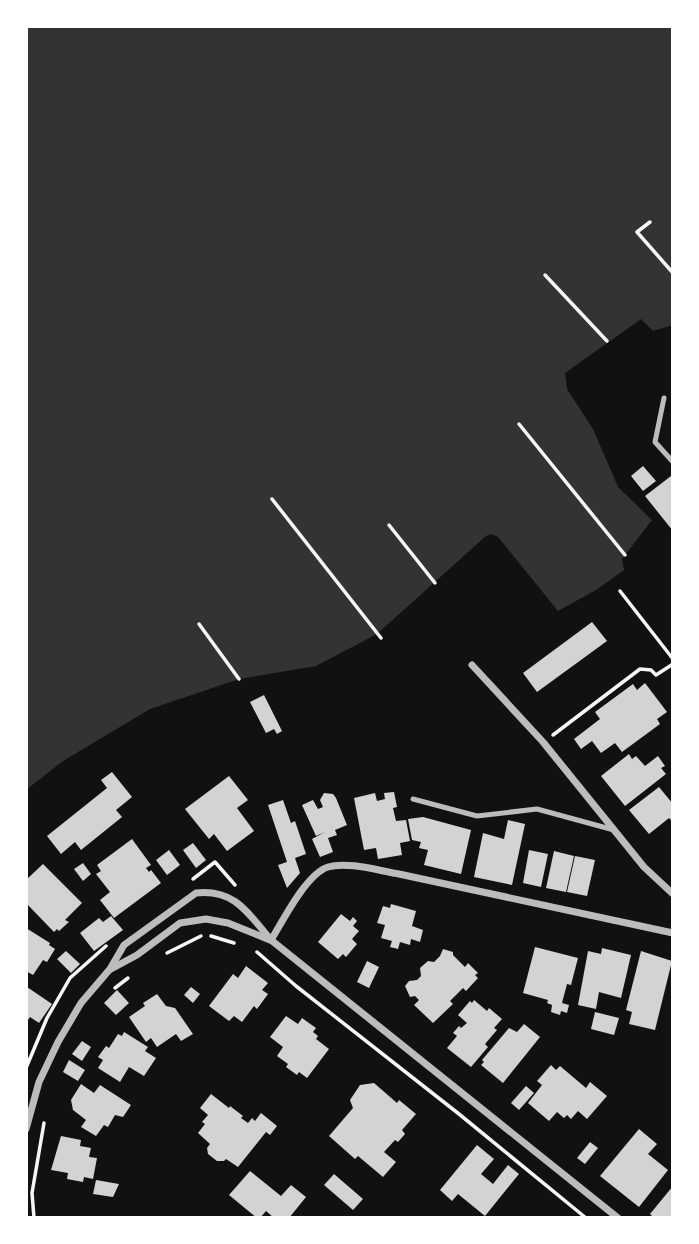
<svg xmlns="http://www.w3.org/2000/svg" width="699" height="1244" font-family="Lato,sans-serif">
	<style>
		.water { fill: #333 }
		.building { fill: #d3d3d3 }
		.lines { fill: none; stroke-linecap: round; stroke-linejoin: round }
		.path { stroke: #f5f5f5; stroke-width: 3.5 }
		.service { stroke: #bcbcbc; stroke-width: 5 }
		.minor { stroke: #bcbcbc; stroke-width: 7 }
	</style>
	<rect width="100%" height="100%" fill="#111"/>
	<polygon class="water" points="26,26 673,26 673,325 653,331 641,319 565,373 567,389 593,429 618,487 652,520 622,559 624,570 596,590 558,611 498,537 491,534 486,536 377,634 316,666 239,679 150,709 63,761 26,790"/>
	<g class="building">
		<polygon points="643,466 656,481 643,491 631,476"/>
		<polygon points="671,476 673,478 673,531 645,496"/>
		<polygon points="592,622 607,641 537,692 523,673"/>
		<polygon points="645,683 667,712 657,719 660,724 622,752 615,743 601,753 592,741 581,749 574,739 600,719 595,712 633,684 637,690"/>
		<polygon points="264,695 282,731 277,734 274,729 266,733 250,702"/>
		<polygon points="629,754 632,759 636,756 645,766 658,756 665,766 661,768 666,774 625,806 601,776"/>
		<polygon points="112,772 132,797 116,810 122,817 81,850 75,842 61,854 47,836 107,788 101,780"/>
		<polygon points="229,776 248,800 237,808 254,831 227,851 214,834 209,839 185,809"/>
		<polygon points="659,787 673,804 673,822 669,818 649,834 629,810"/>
		<polygon points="394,792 397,807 393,808 396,821 406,820 410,841 400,843 402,855 378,859 376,848 364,850 354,798 375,793 377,801 385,799 384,793"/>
		<polygon points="324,793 333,794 336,798 347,825 335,830 337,835 328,838 333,852 320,857 312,839 325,832 316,836 302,805 313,800 318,809 323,807 320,800"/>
		<polygon points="283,800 291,823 295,821 306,854 295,858 300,873 287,888 278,865 287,862 268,805"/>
		<polygon points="423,817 471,830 461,874 424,865 428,850 419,848 421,842 412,840 408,819"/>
		<polygon points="508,820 525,824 512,885 474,877 483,833 504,839"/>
		<polygon points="132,839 151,865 146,868 149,872 151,870 161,883 114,918 100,900 110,892 96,874 101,871 97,865"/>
		<polygon points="193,843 206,860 196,868 183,850"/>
		<polygon points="169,850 180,865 167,875 156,860"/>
		<polygon points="529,850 548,854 541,887 523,883"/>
		<polygon points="554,851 574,856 566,892 546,888"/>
		<polygon points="575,856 595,860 587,896 567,892"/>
		<polygon points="83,863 91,874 83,881 74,869"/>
		<polygon points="43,864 82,903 65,920 69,922 59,931 57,929 54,932 26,903 26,880"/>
		<polygon points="391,904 416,911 412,926 423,930 420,942 411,939 410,945 400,942 398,949 390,947 392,941 381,938 385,925 377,923 383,906 390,908"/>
		<polygon points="341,914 350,921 353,917 357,921 353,926 359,931 352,939 357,944 346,957 343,954 338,959 318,942"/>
		<polygon points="111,916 123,930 94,951 80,933 99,918 103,922"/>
		<polygon points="26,928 50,943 49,945 55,949 47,962 43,960 33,975 26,971"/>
		<polygon points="535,947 578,958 571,985 567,984 562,1003 569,1005 567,1013 561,1011 560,1015 551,1012 552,1005 547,1003 548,1000 523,993"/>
		<polygon points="602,948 631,955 621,998 599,992 596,1009 578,1005 588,951 601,954"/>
		<polygon points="443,949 453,952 453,955 465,967 468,963 478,973 475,975 478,978 466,991 463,988 450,1001 453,1004 433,1023 414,1005 419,1000 415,996 410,997 405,986 409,981 417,980 421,976 420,968 428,961 434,962 440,956"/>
		<polygon points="66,951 80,964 71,973 57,959"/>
		<polygon points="641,951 672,961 655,1030 629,1024 632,1012 626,1010"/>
		<polygon points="367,961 379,967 369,988 357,982"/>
		<polygon points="246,966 268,983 262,990 268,994 257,1009 254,1006 242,1022 234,1016 229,1021 209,1006 233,974 238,978"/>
		<polygon points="27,987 52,1004 39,1023 30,1017 26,1023"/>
		<polygon points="191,987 200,994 193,1003 184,995"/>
		<polygon points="117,990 129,1003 116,1015 104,1003"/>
		<polygon points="157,994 166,1006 175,1008 193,1034 181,1041 176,1034 157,1047 151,1038 146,1042 129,1017 145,1006 143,1003"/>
		<polygon points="474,1000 487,1011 489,1008 502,1019 494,1028 497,1030 485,1044 488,1047 471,1067 447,1048 457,1036 453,1033 459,1026 461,1028 467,1023 458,1015 470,1001 472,1003"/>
		<polygon points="595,1012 619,1018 614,1035 591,1029"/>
		<polygon points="286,1016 298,1024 302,1018 316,1028 313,1032 318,1036 316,1039 329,1049 307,1078 299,1072 297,1075 286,1067 288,1064 277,1056 283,1047 270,1037"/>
		<polygon points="524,1024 540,1037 503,1083 481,1065 484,1062 482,1060 509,1028 517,1032"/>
		<polygon points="124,1032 148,1047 145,1051 156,1058 144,1076 129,1067 120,1082 98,1068 103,1060 98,1057 106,1046 109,1048 118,1034 122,1036"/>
		<polygon points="82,1041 91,1047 82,1061 72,1054"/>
		<polygon points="69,1060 85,1070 78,1081 63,1072"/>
		<polygon points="551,1065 556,1070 560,1066 586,1088 590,1082 607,1096 587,1119 578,1111 571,1119 567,1115 564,1118 557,1112 549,1121 528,1103 542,1085 537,1081"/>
		<polygon points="374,1083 397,1103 399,1100 416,1114 402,1130 405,1134 398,1142 395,1140 384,1152 396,1162 383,1177 358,1156 355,1159 329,1136 353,1108 350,1100 360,1085"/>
		<polygon points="81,1084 94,1093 100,1085 131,1105 123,1117 115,1115 108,1127 104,1125 96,1136 81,1127 86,1120 73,1110 71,1100"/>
		<polygon points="526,1086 534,1093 519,1110 511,1103"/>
		<polygon points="211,1094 229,1108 230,1106 243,1116 241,1118 248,1123 252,1118 255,1121 261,1113 277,1126 270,1135 266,1132 238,1167 226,1159 224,1161 217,1161 208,1154 207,1148 210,1144 198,1133 205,1124 202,1122 208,1115 200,1108"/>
		<polygon points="639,1129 657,1144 648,1154 668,1170 639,1207 600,1176"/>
		<polygon points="61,1136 81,1140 80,1146 91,1148 89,1157 97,1158 93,1179 84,1177 83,1182 67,1179 68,1173 51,1170"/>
		<polygon points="590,1142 598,1148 585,1164 577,1158"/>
		<polygon points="477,1145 494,1159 481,1174 493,1184 508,1165 519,1174 485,1216 458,1194 452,1201 440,1190"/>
		<polygon points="250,1171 281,1196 291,1185 306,1197 289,1218 274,1218 266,1211 260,1218 257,1218 229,1195"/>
		<polygon points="334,1174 363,1199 353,1210 324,1185"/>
		<polygon points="96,1180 119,1184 113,1197 93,1194"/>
		<polygon points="673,1186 673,1218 654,1218 650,1214"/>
	</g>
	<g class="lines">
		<g class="path">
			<polyline points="650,222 637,232 673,273"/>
			<polyline points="545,275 607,341"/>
			<polyline points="519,424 625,555"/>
			<polyline points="272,499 381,638"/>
			<polyline points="389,525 435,583"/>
			<polyline points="620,591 673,659"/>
			<polyline points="199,624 239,679"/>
			<polyline points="553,735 640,669 651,670 656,675 673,664"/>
			<polyline points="193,879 215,862 235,885"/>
			<polyline points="211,936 234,943"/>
			<polyline points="257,952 296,986 459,1114 586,1218"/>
			<polyline points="167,953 201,936"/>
			<polyline points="115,988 128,978"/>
			<polyline points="26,1068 47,1018 70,978 106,946"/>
			<polyline points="34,1218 32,1193 44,1123"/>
		</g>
		<g class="service">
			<polyline points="664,398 655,442 673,462"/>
			<polyline points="413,799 477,816 537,809 614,830"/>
		</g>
		<g class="minor">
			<polyline points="472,665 543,742 644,867 673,894"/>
			<path d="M271 940C283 921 306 874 328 867 347 861 380 871 399 874L673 933"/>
			<polyline points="111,969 137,955 180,923 206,919 228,923 270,940"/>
			<path d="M26 1129 39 1082 58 1042 81 1003 110 969 124 945 196 893C235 889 248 913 271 940L618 1218"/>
		</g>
	</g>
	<rect width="699" height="1244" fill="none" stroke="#ffffff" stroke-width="56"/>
</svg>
